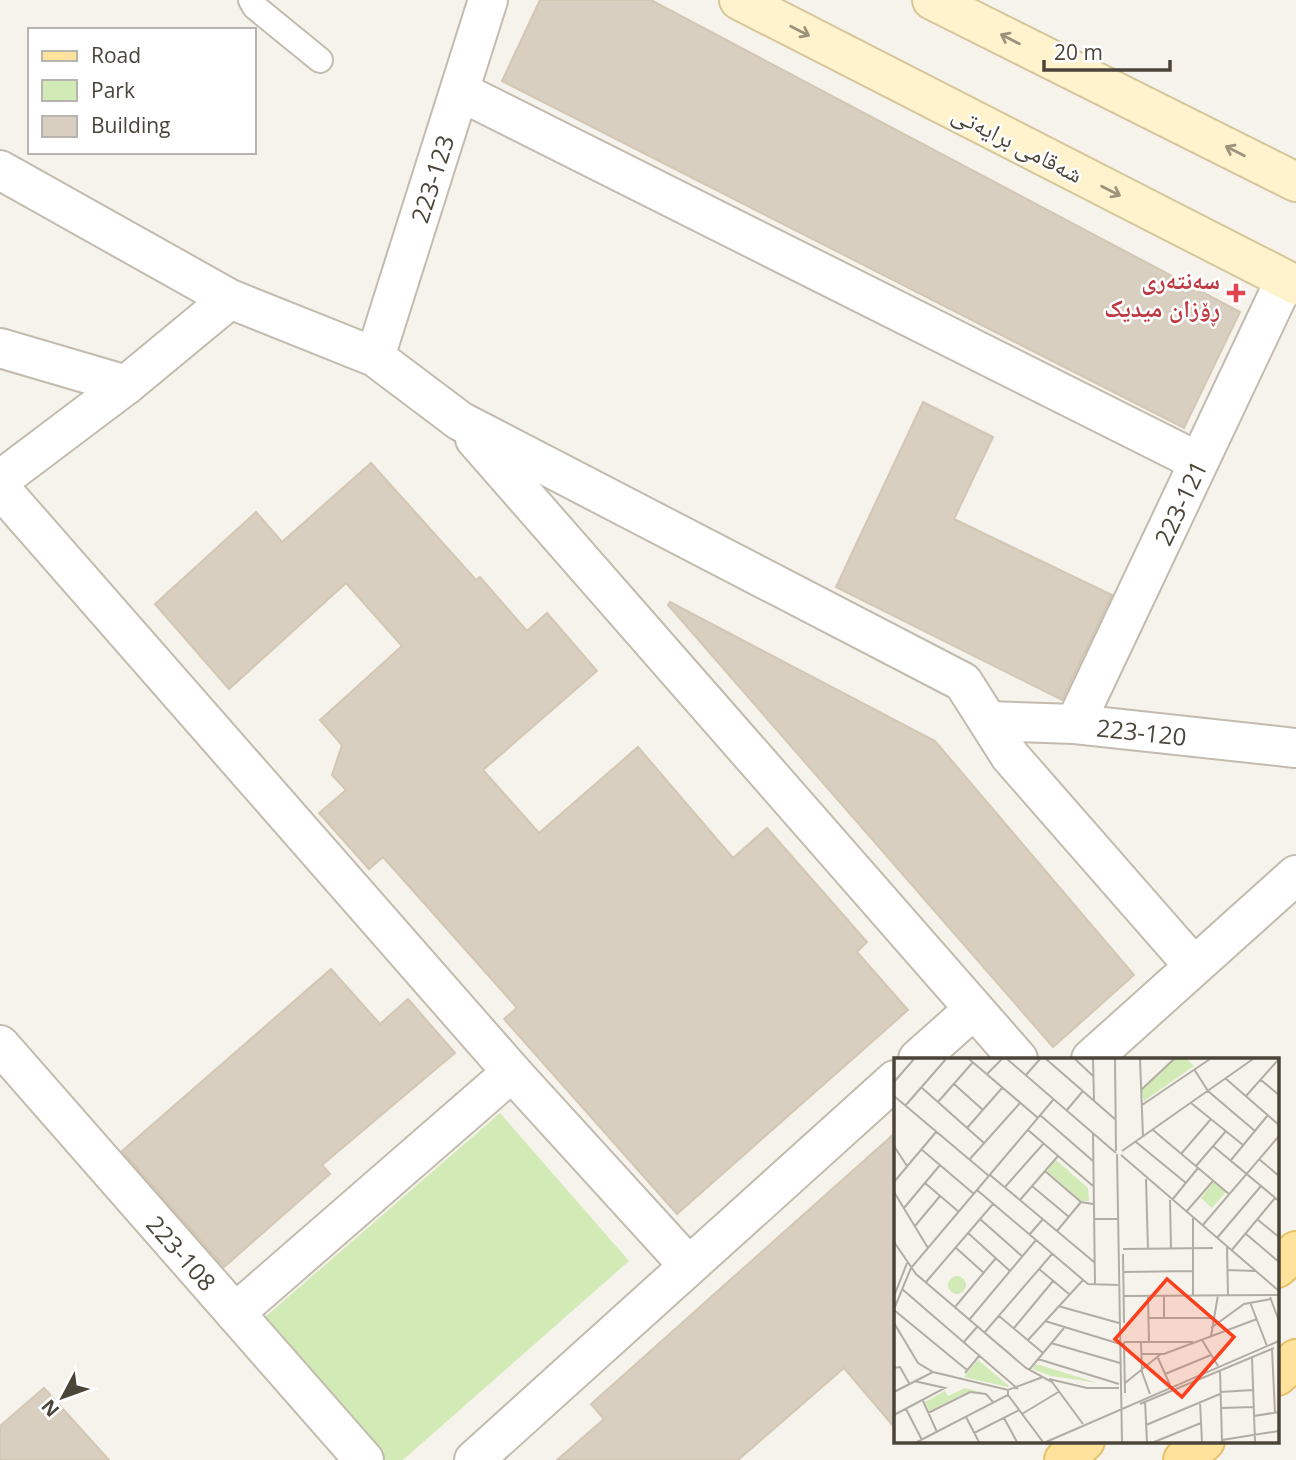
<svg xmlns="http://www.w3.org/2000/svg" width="1296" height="1460" font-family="'Open Sans','Noto Naskh Arabic',sans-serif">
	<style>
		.green { fill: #d2eab5 }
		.building { fill: #d8cfc1; stroke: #d3c7b4; stroke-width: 2 }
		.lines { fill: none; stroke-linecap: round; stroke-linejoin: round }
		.service-casing { stroke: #c2bbae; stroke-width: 28 }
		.minor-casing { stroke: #c2bbae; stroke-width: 42 }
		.secondary-casing { stroke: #d6c79b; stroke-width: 42 }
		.primary-casing { stroke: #e6c16a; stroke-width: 42 }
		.service { stroke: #fff; stroke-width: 24 }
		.minor { stroke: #fff; stroke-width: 38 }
		.secondary { stroke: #fff3cd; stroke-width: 38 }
		.primary { stroke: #ffe39c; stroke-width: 38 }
		.oneway { stroke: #9c937c }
		.health-dot { fill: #e0444e; stroke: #fff; stroke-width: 2.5 }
		.labels { text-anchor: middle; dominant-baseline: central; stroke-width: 5; stroke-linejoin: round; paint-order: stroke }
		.street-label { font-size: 24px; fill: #4b4439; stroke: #fff }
		.health-label { font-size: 24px; font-weight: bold; fill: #be3a42; stroke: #fff; text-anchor: end }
		.inset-road { fill: none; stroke: #b2ada4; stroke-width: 2 }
		.view { fill: #fc3f1d; fill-opacity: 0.15; stroke: #fc3f1d; stroke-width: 3.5 }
		.inset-edge { fill: none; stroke: #4b4439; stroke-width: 3.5 }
	</style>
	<rect width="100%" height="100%" fill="#f6f3ec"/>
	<polygon class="green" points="500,1113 629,1261 403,1460 373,1460 257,1324"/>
	<g class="building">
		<polygon points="540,0 651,0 1240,312 1184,428 502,81"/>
		<polygon points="923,402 993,437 954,519 1112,595 1062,700 836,587"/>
		<polygon points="371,463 476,580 480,577 527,631 547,613 597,671 483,770 539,833 638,747 733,858 767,828 867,942 857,952 908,1010 677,1214 504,1019 517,1008 439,920 383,857 369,869 319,813 346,790 332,775 342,745 320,720 402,646 346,583 229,689 155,604 256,512 282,542"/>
		<polygon points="670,602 935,741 1134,975 1053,1047 668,605"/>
		<polygon points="331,969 380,1024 408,999 455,1053 322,1165 330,1174 224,1267 122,1151"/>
		<polygon points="895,1133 895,1428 844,1368 738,1460 557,1460 604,1419 591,1404"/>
		<polygon points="44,1388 109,1460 0,1460 0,1426"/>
	</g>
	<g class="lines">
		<g class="service-casing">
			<polyline id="service" points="251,0 255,7 320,60"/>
		</g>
		<g class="minor-casing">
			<g id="minor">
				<polyline points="461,92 1197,461"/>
				<polyline points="0,170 230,299 375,357 460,421 963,682 1010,756 1193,965"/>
				<polyline points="0,348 126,385"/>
				<path id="s1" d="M375 357 488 0"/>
				<polyline points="475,439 1018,1059"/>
				<polyline points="0,480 126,385 230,299"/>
				<polyline points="0,488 512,1072 688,1265"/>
				<path id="s2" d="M988 721 1075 724 1296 748"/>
				<path id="s3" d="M1075 724 1285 280"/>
				<path id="s4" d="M0 1045 364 1460"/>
				<polyline points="918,1059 973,1010"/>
				<polyline points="1091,1059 1296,875"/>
				<polyline points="235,1313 512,1072"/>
				<polyline points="474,1460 895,1080"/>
			</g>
		</g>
		<g class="secondary-casing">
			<g id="secondary">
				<polyline points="739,0 1296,285"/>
				<polyline points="932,0 1296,182"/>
			</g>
		</g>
		<g class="primary-casing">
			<g id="primary">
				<polyline points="1277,1268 1296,1251"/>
				<polyline points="1277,1376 1296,1359"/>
				<polyline points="1064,1460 1085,1441"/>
				<polyline points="1183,1460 1205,1441"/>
			</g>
		</g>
		<use href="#service" class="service"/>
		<use href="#minor" class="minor"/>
		<use href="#secondary" class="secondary"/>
		<use href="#primary" class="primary"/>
	</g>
	<defs><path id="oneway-shaft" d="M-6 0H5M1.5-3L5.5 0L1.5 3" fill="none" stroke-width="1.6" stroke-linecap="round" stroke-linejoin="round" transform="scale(1.75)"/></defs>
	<g class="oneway">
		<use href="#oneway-shaft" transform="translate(800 31) rotate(27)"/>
		<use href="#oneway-shaft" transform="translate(1010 39) rotate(-153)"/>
		<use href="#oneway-shaft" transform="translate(1235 151) rotate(-153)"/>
		<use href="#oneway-shaft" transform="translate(1111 191) rotate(27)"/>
	</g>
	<path class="health-dot" d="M1232.5 282.5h7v7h7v7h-7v7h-7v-7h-7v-7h7z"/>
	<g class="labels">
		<g class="street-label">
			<text transform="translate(1018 143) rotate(27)">شەقامی برایەتی</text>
			<text stroke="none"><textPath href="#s1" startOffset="187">223-123</textPath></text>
			<text stroke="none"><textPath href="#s3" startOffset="245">223-121</textPath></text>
			<text stroke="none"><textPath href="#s2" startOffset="154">223-120</textPath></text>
			<text stroke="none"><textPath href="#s4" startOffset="276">223-108</textPath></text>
		</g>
		<g class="health-label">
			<text x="1220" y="279">سەنتەری<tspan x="1220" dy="28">ڕۆزان میدیک</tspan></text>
		</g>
	</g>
	<g transform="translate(894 1058)">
		<rect width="385" height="385" fill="#f6f3ec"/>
		<path d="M281 1H293L300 8 250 43 247 33ZM162 102 194 130 195 143H187L153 113ZM320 124 332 134 318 150 307 140ZM54 227a9 9 0 1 1 18 0a9 9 0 1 1-18 0ZM84 302 115 328 114 329 70 319ZM142 306 204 325 157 318 138 311ZM71 330 87 334H73L35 353 31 344 51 333 54 338Z" fill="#d2eab5"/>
		<path class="inset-road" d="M75 1 144 60M113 1 222 95M152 1 222 62M181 1 199 18M199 1 200 43M221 1 222 93M246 1 249 79M300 11 314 33 361 73M93 16 108 1M132 17 146 1M331 20 385 67M367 22 385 37M0 24 20 1M60 26 89 52M27 29 90 85M247 32 280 1M0 38 95 118M352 38 385 1M44 44 79 4M297 45 349 87M248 47 316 1M11 48 52 1M172 53 189 33M146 57 199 103M73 70 108 30M134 72 199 128M259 72 335 136M199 76 201 227M242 84 292 125M0 88 13 108M319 88 385 143M27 91 80 136M228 93 359 1M223 96 228 384M287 96 317 61M227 97 385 233M365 101 385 118M75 102 126 45M337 102 374 57M302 108 332 73M151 113 187 144 199 146M96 117 200 204M252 121 254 191M0 124 42 74M31 125 65 154M138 128 175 159M111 129 150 85M83 132 194 226 224 227M0 134 34 190M126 142 164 98M276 142 277 191M278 142 304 110M10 150 46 107M292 154 319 123M299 160V238M86 161 129 199M200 161H224M364 162 385 179M21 168 46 138M308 168 385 78M163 173 187 144M74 175 116 213M352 176 385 204M135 177 149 161M323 180 367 128M0 184 22 216 132 310 158 324 189 366M61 189 90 215M333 189 334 237M229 191 319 190M337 193 381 140M229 196 230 265M145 211 175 236M334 212 361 213M229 214 299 213M32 224 99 146M8 231 124 331M0 238 13 205M230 238 385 237M254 238 255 284M270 238V260M376 239 385 263M356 244 373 288M164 248 225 265M61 249 102 200M0 251 17 210 159 42M0 252 73 312M105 258 149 295M254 260H318M75 262 142 182M151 263 226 286M0 265 24 305 39 314 114 332 149 319M120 270 159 223M317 270 350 246 377 241M90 275 158 196M317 278 324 237M134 282 189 222M308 282 324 308M230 284H299M230 284 231 335M247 284 248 314 256 336M69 285 83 269M157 285 226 305M378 291 381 355M248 296H270L363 261M264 300 276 327M358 300 361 384M144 301 225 326M0 310 6 309 15 325M135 312 170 270M326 312 328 384M71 315 85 298M271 316 317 297M155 321 193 330H225M231 325 267 296M0 334 39 314M326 334 359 332M114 337 149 384M29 343 43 374M251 343 253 384M306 344 308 384M246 346 380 290M327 350 359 349M12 351 28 382M34 355 76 334 92 336 99 344M128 356 166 333M0 357 51 330 20 323M360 358 385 354M72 359 85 384M110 360 123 384M252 367 326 336M80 375 125 352M328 382 385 373M23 384 114 337V332M152 384 385 283M260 384 307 365"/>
		<path class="view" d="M273 221 340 279 288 339 221 281Z"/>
		<rect width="385" height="385" class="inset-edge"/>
	</g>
	<rect x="28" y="28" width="228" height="126" fill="#ffffff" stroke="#b7b4b0" stroke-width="2"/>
	<rect x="42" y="51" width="35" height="10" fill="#ffe39c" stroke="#b7b4b0" stroke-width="2"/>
	<text x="91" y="63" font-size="21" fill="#4b4439">Road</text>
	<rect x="42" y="80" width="35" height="21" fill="#d2eab5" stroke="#b7b4b0" stroke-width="2"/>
	<text x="91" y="98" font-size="21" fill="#4b4439">Park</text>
	<rect x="42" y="116" width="35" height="21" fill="#d8cfc1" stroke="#b7b4b0" stroke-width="2"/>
	<text x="91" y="133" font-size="21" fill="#4b4439">Building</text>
	<g transform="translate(63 1397) rotate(229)" stroke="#ffffff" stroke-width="5" paint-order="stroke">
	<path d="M0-5L12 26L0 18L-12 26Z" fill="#4b4439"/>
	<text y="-10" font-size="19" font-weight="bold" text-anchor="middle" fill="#4b4439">N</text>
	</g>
	<path d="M1044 60v10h126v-10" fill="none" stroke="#4b4439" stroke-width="3.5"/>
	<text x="1054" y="60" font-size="21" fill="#4b4439" stroke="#ffffff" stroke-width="5" paint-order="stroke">20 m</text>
</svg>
